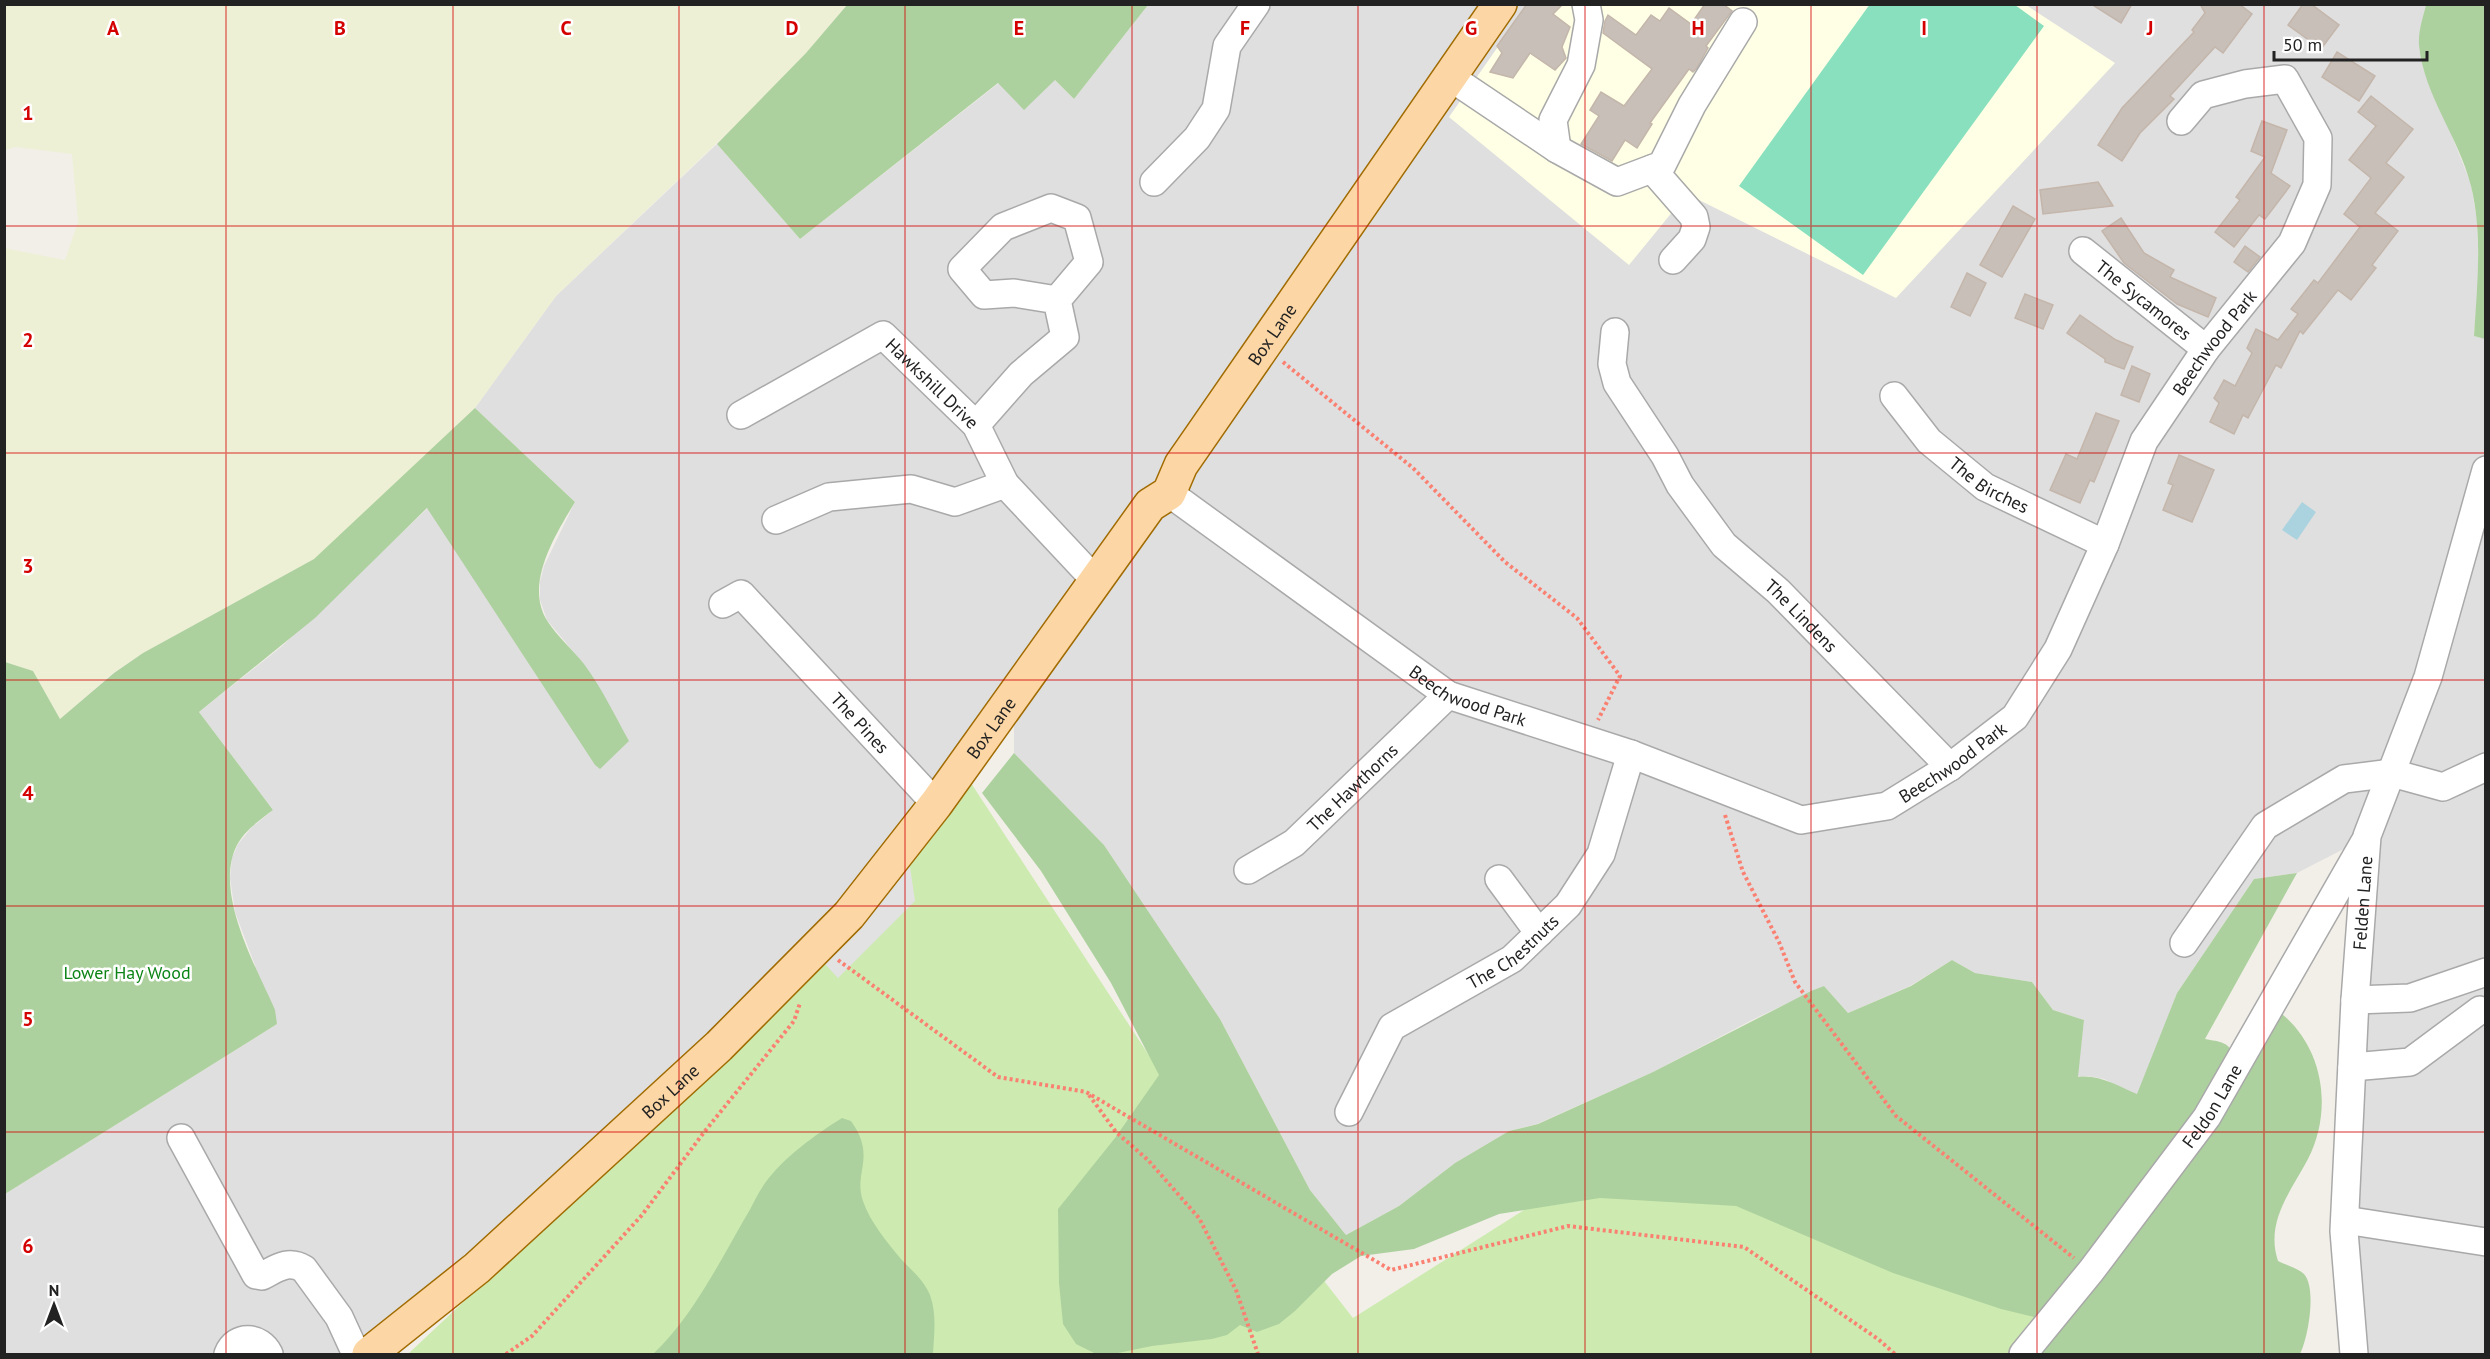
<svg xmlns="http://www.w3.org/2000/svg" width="2490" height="1359" font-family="'PT Sans',sans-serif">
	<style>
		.residential { fill: #e0dfdf }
		.education { fill: #ffffe5 }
		.farmland { fill: #eef0d5 }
		.grass { fill: #cdebb0 }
		.forest { fill: #add19e }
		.pitch { fill: #88e0be }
		.parking { fill: #e2e2e2 }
		.water { fill: #aad3df }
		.building { fill: #c7bfb8; stroke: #c4b6ab; stroke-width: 1.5 }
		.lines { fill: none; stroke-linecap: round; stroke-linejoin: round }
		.minor-casing { stroke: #a9a9a9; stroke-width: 30 }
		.major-casing { stroke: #a06b00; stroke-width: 36 }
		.path { stroke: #fa8072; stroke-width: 4; stroke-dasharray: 3 3; stroke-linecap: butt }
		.minor { stroke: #fff; stroke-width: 27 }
		.major { stroke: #fcd6a4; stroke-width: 33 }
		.grid { fill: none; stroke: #d40000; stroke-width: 1.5; stroke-opacity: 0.55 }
		.labels { text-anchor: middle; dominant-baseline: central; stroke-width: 5; stroke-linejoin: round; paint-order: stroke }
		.street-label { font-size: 18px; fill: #222; stroke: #fff }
		.park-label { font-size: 18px; fill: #0c8416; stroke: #fff }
		.grid-label { font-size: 20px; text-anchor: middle; font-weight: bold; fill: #d40000; stroke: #fff; stroke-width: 5; stroke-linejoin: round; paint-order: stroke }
	</style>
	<rect width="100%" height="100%" fill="#f2efe9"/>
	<polygon class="residential" points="1148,5 2426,5 2423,17 2452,136 2471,184 2477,220 2479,273 2474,336 2486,339 2485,1354 2354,1354 2367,837 2297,873 2254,879 2177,993 2138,1095 2104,1079 2088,1076 2077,1077 2084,1020 2053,1010 2032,982 1975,973 1952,960 1910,986 1848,1013 1824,986 1752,1020 1653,1072 1537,1124 1509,1131 1455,1163 1399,1206 1346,1235 1310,1190 1220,1019 1104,845 1014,753 1014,697 849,915 369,1354 5,1354 5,1194 277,1024 235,912 230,878 232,858 238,844 252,827 273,810 199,712 281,647 428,508 586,667 547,620 540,600 540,582 544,566 575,502 475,408 556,296 717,144 800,239 999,83 1055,80 1074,99"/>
	<polygon class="education" points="1527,5 2026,5 2115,63 1896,298 1687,194 1629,265 1449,117"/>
	<polygon class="farmland" points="5,5 847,5 806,53 740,121 556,296 475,408 330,546 314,559 143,653 113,673 60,719 33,671 5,662 4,248 65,260 78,222 72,154 15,147 5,150"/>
	<polygon class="grass" points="971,783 1152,1060 1353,1318 1811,1029 2097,1354 408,1354 820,967"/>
	<g class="forest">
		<polygon points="847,5 847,4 1148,5 1074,99 1055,80 1024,110 998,83 800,239 717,144 806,53"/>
		<path d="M2426 5H2485V339L2474 336C2477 286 2483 235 2471 186 2459 137 2424 96 2419 45 2418 32 2423 17 2426 5Z"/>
		<path d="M475 408 575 502C556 534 523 585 548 622 558 637 573 650 584 664 602 688 615 716 629 741L600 769 595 765 427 508 315 618 199 712 273 810C260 820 245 830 237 845 213 892 256 966 275 1010L277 1024 5 1194V662L33 671 60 719 114 673 143 653 314 559Z"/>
		<path d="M1014 753 1104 845 1220 1019 1310 1190 1346 1235 1399 1206 1455 1163 1509 1131 1538 1124 1653 1072 1811 991 1824 986 1848 1013 1911 986 1952 960 1975 973 2032 982 2053 1010 2084 1020 2078 1077C2099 1074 2118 1086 2137 1094L2177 993 2254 879 2297 873 2205 1039C2220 1042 2230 1041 2235 1059L2046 1320 2001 1309 1893 1273 1736 1206 1600 1198 1499 1214 1414 1249 1361 1256 1332 1274 1295 1311 1279 1324 1257 1332 1240 1325 1227 1335 1212 1339 1152 1346 1113 1354H1096L1076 1344 1063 1324 1059 1283 1058 1209 1115 1138 1159 1075 1111 983 1041 871 982 793Z"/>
		<path d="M2277 1010C2323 1044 2334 1108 2308 1159 2291 1191 2265 1222 2278 1261 2286 1265 2298 1268 2304 1274 2317 1288 2308 1339 2300 1354H2030Z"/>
		<path d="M842 1118 851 1121C877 1157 853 1172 863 1201 870 1222 887 1242 901 1259 911 1270 924 1280 930 1295 937 1314 934 1335 933 1354H653C691 1319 719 1263 745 1218 752 1207 757 1194 765 1183 784 1157 815 1135 842 1118Z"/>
	</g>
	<polygon class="pitch" points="1870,4 2015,5 2044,26 1863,275 1739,186"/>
	<polygon class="parking" points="909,860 915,901 838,978 823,962"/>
	<polygon class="water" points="2302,502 2316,512 2297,540 2282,530"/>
	<g class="building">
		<polygon points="1527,4 1563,4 1553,14 1570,27 1562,47 1566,58 1555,70 1530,53 1513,78 1490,72 1502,53 1497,46"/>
		<polygon points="1705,4 1723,4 1732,11 1706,46 1708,48 1697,68 1693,72 1689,69 1650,123 1652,124 1637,148 1625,140 1612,161 1581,144 1599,116 1590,110 1601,92 1624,106 1652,69 1603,33 1605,21 1608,15 1636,35 1651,15 1660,21 1669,8 1691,24"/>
		<polygon points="2091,4 2132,4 2121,23"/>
		<polygon points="2200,4 2239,4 2252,14 2223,53 2215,47 2170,96 2174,99 2140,133 2122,161 2098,145 2122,108 2194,32 2192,30 2205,13"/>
		<polygon points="2303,4 2311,4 2339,25 2321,49 2288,25"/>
		<polygon points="2337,52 2375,76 2359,101 2322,77"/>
		<polygon points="2371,96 2413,129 2386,163 2404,177 2375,213 2398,231 2372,265 2376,268 2351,300 2338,290 2303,334 2300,331 2281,368 2276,365 2248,418 2243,415 2234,434 2210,422 2219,403 2214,398 2224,380 2235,386 2252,353 2247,348 2256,329 2278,340 2298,314 2291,309 2314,280 2318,283 2360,227 2344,214 2371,178 2349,160 2376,126 2358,112"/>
		<polygon points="2262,121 2287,130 2271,173 2290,186 2265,219 2259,215 2234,247 2215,232 2240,200 2236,197 2265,157 2251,151"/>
		<polygon points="2098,182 2113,206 2043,214 2040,190"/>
		<polygon points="2013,206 2035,219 2002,277 1980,265"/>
		<polygon points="2121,218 2144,253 2174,270 2170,277 2216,298 2208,317 2177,304 2124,263 2102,231"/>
		<polygon points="2245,246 2260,257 2248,272 2234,262"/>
		<polygon points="1967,273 1986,283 1970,316 1951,307"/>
		<polygon points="2025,294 2053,305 2043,329 2015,318"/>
		<polygon points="2080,315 2116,340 2133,347 2124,369 2105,362 2105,359 2067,333"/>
		<polygon points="2132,366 2150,374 2139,402 2121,395"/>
		<polygon points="2096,413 2119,421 2094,482 2090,480 2080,503 2050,490 2066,454 2077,459"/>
		<polygon points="2179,455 2214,470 2192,522 2163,510 2173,485 2168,483"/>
	</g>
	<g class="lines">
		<g class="minor-casing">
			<g id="minor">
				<polyline points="1450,77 1557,149 1617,182 1662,165 1692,105 1743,22"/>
				<polyline points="1557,149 1553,120 1581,65 1589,20 1586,4"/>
				<polyline points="1652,169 1694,217 1696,227 1692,239 1673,260"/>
				<polyline points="1154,182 1197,138 1216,109 1227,46 1256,4"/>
				<path id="s1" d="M2083 251 2206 349"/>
				<path id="s2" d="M1615 332 1612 364 1617 383 1665 456 1680 485 1724 545 1778 591 1950 767"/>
				<path id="s3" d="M1894 396 1929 441 1985 487 2105 544"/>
				<path id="s4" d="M741 415 883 335 976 425 1005 484 1095 580"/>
				<polyline points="976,425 1021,374 1065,337 1057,300 1089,262 1077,218 1051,208 1003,227 962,269 984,295 1014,293 1057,300"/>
				<path id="s5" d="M1169 493 1448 695 1631 754 1801 820 1887 806 1950 767 2015 717 2058 649 2105 544 2144 441 2206 349 2292 243 2317 185 2318 138 2285 79 2245 84 2203 95 2181 121"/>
				<polyline points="776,520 829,497 911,489 955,502 1005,484"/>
				<path id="s6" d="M723 604 741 594 936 804"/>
				<path id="s7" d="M1248 870 1294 843 1448 695"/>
				<polyline points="1499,879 1539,933"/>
				<polyline points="2184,943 2265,826 2344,779 2392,773 2443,787 2486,767"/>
				<polyline points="2355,1000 2410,998 2486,972"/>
				<polyline points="2352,1067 2410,1062 2480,1010"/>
				<path id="s8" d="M1349 1112 1392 1027 1512 959 1568 905 1601 854 1631 754"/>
				<path d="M181 1138 256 1275 262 1276C276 1269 288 1259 304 1269L339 1317 356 1354"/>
				<polyline points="2345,1220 2486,1242"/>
				<path d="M228 1354C236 1334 260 1336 269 1354"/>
				<path id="s9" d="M2023 1354 2091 1271 2207 1117 2364 843"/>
				<path id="s10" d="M2354 1354 2344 1231 2355 1000 2367 836 2428 677 2486 470"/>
			</g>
		</g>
		<g class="major-casing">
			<g id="major">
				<path id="s11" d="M369 1354 477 1268 719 1046 849 915 936 804 1150 505 1169 493 1181 465 1500 4"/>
			</g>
		</g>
		<g class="path">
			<polyline points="1283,362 1413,468 1505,562 1577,618 1620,676 1598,720"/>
			<polyline points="1725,815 1743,872 1779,942 1795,982 1896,1116 2074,1258"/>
			<polyline points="838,960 998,1077 1086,1092 1391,1270 1568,1226 1744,1247 1878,1339 1895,1354"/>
			<polyline points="1089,1095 1116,1132 1148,1160 1199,1218 1236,1290 1258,1354"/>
			<polyline points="506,1354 532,1336 642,1215 705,1131 794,1021 800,1003"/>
		</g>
		<use href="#minor" class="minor"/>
		<use href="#major" class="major"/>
	</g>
	<path class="grid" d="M226 4V1354M453 4V1354M679 4V1354M905 4V1354M1132 4V1354M1358 4V1354M1585 4V1354M1811 4V1354M2037 4V1354M2264 4V1354M4 226H2486M4 453H2486M4 680H2486M4 906H2486M4 1132H2486"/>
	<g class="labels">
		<g class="street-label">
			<text stroke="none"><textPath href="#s1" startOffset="78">The Sycamores</textPath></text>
			<text stroke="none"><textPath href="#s11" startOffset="1372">Box Lane</textPath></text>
			<text stroke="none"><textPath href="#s5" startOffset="1389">Beechwood Park</textPath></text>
			<text stroke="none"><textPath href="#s4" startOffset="232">Hawkshill Drive</textPath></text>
			<text stroke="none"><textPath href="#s3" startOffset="132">The Birches</textPath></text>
			<text stroke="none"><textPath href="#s2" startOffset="351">The Lindens</textPath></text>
			<text stroke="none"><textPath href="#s5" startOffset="363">Beechwood Park</textPath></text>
			<text stroke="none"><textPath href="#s6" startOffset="196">The Pines</textPath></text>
			<text stroke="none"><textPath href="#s11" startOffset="886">Box Lane</textPath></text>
			<text stroke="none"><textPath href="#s5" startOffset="885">Beechwood Park</textPath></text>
			<text stroke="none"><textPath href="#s7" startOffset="134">The Hawthorns</textPath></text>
			<text stroke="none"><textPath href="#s10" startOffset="452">Felden Lane</textPath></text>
			<text stroke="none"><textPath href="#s8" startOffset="238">The Chestnuts</textPath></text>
			<text stroke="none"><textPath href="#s11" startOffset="400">Box Lane</textPath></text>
			<text stroke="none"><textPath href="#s9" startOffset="312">Feldon Lane</textPath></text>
		</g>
		<g class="park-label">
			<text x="127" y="972">Lower Hay Wood</text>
		</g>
	</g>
	<g class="grid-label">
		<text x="113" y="35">A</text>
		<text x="340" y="35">B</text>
		<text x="566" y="35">C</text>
		<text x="792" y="35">D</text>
		<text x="1019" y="35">E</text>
		<text x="1245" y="35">F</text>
		<text x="1471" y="35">G</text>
		<text x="1698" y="35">H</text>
		<text x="1924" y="35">I</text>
		<text x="2150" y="35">J</text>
		<text x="28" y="120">1</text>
		<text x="28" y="347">2</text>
		<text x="28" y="573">3</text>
		<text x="28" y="800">4</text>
		<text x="28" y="1026">5</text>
		<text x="28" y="1253">6</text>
	</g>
	<rect width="2490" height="1359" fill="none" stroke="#222222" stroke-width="12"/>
	<g transform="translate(54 1305)" stroke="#ffffff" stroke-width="4.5" paint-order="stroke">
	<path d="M0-4.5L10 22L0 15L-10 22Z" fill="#222222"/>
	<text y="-9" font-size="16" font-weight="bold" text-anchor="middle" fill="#222222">N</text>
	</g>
	<path d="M2274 51v9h153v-9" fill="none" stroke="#222222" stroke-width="3"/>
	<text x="2283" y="51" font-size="18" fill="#222222" stroke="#ffffff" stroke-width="4.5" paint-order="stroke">50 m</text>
</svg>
